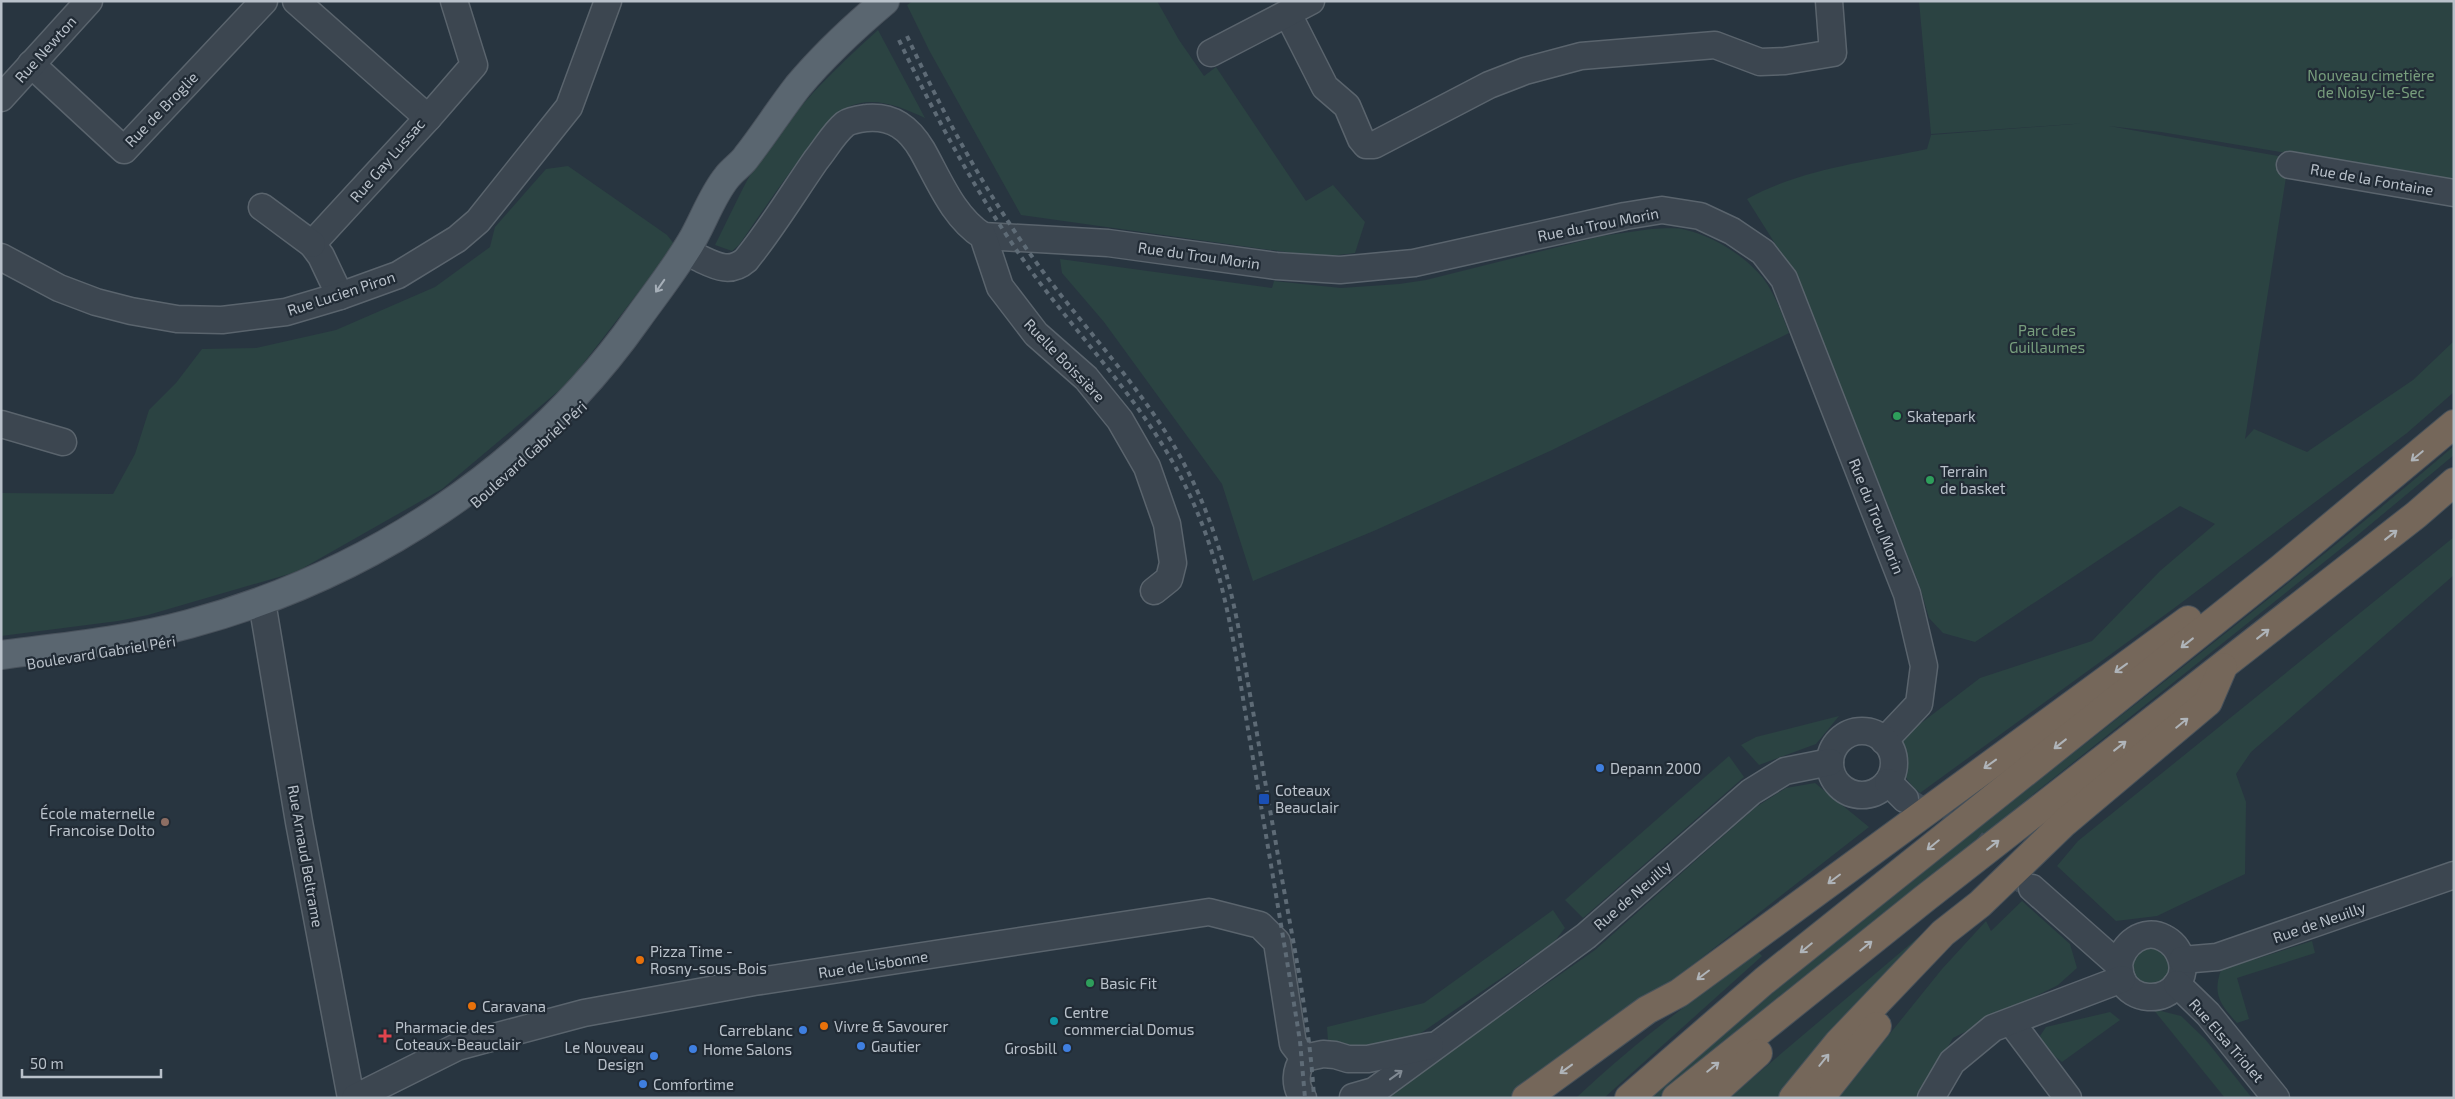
<svg xmlns="http://www.w3.org/2000/svg" width="2455" height="1099" font-family="'Exo 2',sans-serif">
	<style>
		.green { fill: #2b4342 }
		.lines { fill: none; stroke-linecap: round; stroke-linejoin: round }
		.minor-tunnel { stroke: #3e4a55; stroke-width: 26; stroke-dasharray: 26 13; stroke-linecap: butt }
		.minor-casing { stroke: #5a646d; stroke-width: 29 }
		.major-casing { stroke: #49525c; stroke-width: 30 }
		.highway-casing { stroke: #47515a; stroke-width: 30 }
		.minor { stroke: #3c4650; stroke-width: 26 }
		.major { stroke: #5a6670; stroke-width: 28 }
		.highway { stroke: #75675a; stroke-width: 28 }
		.rail { stroke: #5e6b76; stroke-width: 4; stroke-dasharray: 5 5; stroke-linecap: butt }
		.oneway { stroke: #a6afb8 }
		.oneway2 { stroke: #afb4b9 }
		.oneway3 { stroke: #818a93 }
		.leisure-dot { fill: #2e9e5b; stroke: #212b35; stroke-width: 2 }
		.shop-dot { fill: #3f7fe0; stroke: #212b35; stroke-width: 2 }
		.transit-dot { fill: #1a4fb4; stroke: #212b35; stroke-width: 2 }
		.education-dot { fill: #8d6e63; stroke: #212b35; stroke-width: 2 }
		.food-dot { fill: #e8710a; stroke: #212b35; stroke-width: 2 }
		.culture-dot { fill: #0f9aa8; stroke: #212b35; stroke-width: 2 }
		.health-dot { fill: #e0444e; stroke: #212b35; stroke-width: 2 }
		.labels { text-anchor: middle; dominant-baseline: central; stroke-width: 4.5; stroke-linejoin: round; paint-order: stroke }
		.street-label { font-size: 15px; fill: #b9c1ca; stroke: #212b35 }
		.park-label { font-size: 15px; fill: #789e7d; stroke: #212b35 }
		.poi-label { font-size: 15px; fill: #b9c1ca; stroke: #212b35; text-anchor: start }
	</style>
	<rect width="100%" height="100%" fill="#283540"/>
	<g class="green">
		<polygon points="913,1 1157,1 1179,40 1204,76 1216,67 1306,201 1333,185 1365,222 1355,253 1321,257 1021,215 929,50 907,5"/>
		<path d="M1919 1H2454V181L2161 132 2109 126 2289 158 2245 439 2254 429 2307 452 2413 380 2454 341V392L2407 433 2173 609 1920 793C1899 775 1899 764 1903 737L1980 678 2092 641 2160 571 2215 524 2180 506 1975 642 1943 633 1929 618 1920 587 1885 498 1804 301 1786 261 1747 199C1801 169 1867 162 1927 149L1931 135 2087 123 1931 134Z"/>
		<path d="M878 30 925 118C901 107 874 95 848 107 835 113 824 129 815 139 788 173 764 209 739 245L732 251 715 245C728 220 739 194 753 170 787 116 831 72 878 30Z"/>
		<polygon points="568,166 667,235 675,245 569,382 442,489 296,572 148,615 118,621 1,636 1,493 113,494 135,454 149,410 176,383 202,349 256,348 336,330 435,287 490,247 495,227 546,169"/>
		<path d="M1651 229C1662 229 1675 227 1686 230 1713 236 1745 256 1763 278 1775 294 1782 314 1789 333L1550 451 1376 530 1253 581 1222 484 1104 322 1062 273 1060 259 1272 288 1274 281 1341 288 1399 284 1426 280 1602 236Z"/>
		<path d="M2454 446V455L2353 539 1797 983 1658 1098H1648C1909 872 2191 670 2454 446Z"/>
		<polygon points="2454,537 2454,575 2251,752 2236,774 2246,802 2245,874 2157,916 2116,921 2057,866 2078,841"/>
		<polygon points="1839,716 1816,744 1759,765 1741,745 1756,737"/>
		<polygon points="1729,756 1744,777 1583,918 1565,900"/>
		<polygon points="1815,783 1869,827 1654,995 1514,1098 1384,1098 1595,950 1756,807 1786,788"/>
		<polygon points="2022,901 2070,944 2077,968 2058,985 1953,1038 1919,1098 1838,1098 1942,969 1986,921 1991,931"/>
		<polygon points="1553,910 1565,928 1554,942 1421,1033 1380,1049 1357,1051 1328,1041 1327,1027 1424,1003"/>
		<polygon points="1935,923 1783,1098 1729,1098"/>
		<path d="M2312 941 2315 953 2237 978 2249 1019 2237 1023C2221 1005 2212 995 2221 970Z"/>
		<circle cx="2151" cy="966" r="19"/>
		<path d="M1758 952 1762 956 1604 1098H1576C1633 1044 1695 998 1758 952Z"/>
		<polygon points="2153,1009 2181,1016 2205,1039 2252,1098 2225,1098"/>
		<polygon points="2110,1012 2120,1020 2062,1062 2043,1047 2040,1036 2046,1027"/>
	</g>
	<g class="lines">
		<polyline class="minor-tunnel" points="1908,801 1971,840 2030,886"/>
		<g class="minor-casing">
			<g id="minor">
				<polyline points="296,1 428,118 312,244 321,256 340,296"/>
				<polyline points="1288,14 1325,87 1347,106 1361,139 1366,145 1374,145 1489,85 1525,71 1581,56 1715,45 1760,62 1785,61 1833,53 1829,1"/>
				<polyline points="1211,53 1311,1"/>
				<polyline points="31,64 124,150 264,1"/>
				<polyline points="1,98 89,1"/>
				<polyline points="428,118 474,65 454,1"/>
				<polyline points="2290,165 2454,193"/>
				<polyline points="262,207 312,244"/>
				<polyline points="983,236 1108,243 1276,266 1340,270 1414,263 1625,216 1662,210 1700,216 1732,231 1763,252 1784,279 1907,594 1924,666 1919,704 1884,741"/>
				<polyline points="1,257 59,288 96,302 131,311 177,319 222,320 286,312 340,296 398,275 457,239 478,221 569,107 608,1"/>
				<path d="M699 258C716 266 730 274 746 260 772 228 793 193 816 160 825 149 834 133 845 124 851 120 860 119 867 118 893 116 909 128 922 150 939 180 953 217 983 236L1000 287 1036 334 1086 378 1120 420 1147 467 1167 524 1173 563 1169 579 1154 591"/>
				<polyline points="1,424 63,442"/>
				<polyline points="264,614 299,822 351,1098"/>
				<circle cx="1862" cy="763" r="32"/>
				<polyline points="1888,782 1905,799"/>
				<path d="M2032 888 2119 965C2120 970 2120 976 2122 980 2132 1001 2164 1003 2177 984 2189 969 2180 946 2164 938 2144 927 2122 944 2119 965"/>
				<polyline points="2182,960 2217,957 2454,875"/>
				<polyline points="2177,984 2208,1014 2276,1098"/>
				<polyline points="2011,1022 2068,1098"/>
				<polyline points="1353,1097 1374,1091 1586,936 1751,792 1785,771 1830,762"/>
				<polyline points="355,1098 457,1047 584,1013 754,982 1209,912 1260,925 1277,942 1293,1044 1304,1058"/>
				<path d="M1303 1098C1294 1085 1295 1070 1304 1058L1323 1054 1335 1055 1348 1059H1368L1430 1046"/>
				<polyline points="1931,1098 1952,1062 1993,1028 2122,979"/>
			</g>
		</g>
		<g class="major-casing">
			<path id="major" d="M1 655C64 647 127 641 189 624 367 576 531 470 638 318 656 293 675 269 691 242 703 222 712 195 727 177 733 169 742 164 747 156 765 133 780 109 798 86 824 55 854 27 885 1"/>
		</g>
		<g class="highway-casing">
			<g id="highway">
				<polyline points="1526,1098 1647,1010 1679,993 2188,620"/>
				<polyline points="1629,1098 1764,981 2280,569 2454,424"/>
				<polyline points="1676,1098 1924,899 2416,515 2454,482"/>
				<polyline points="1708,1098 1758,1053"/>
				<polyline points="1793,1098 1838,1043 1943,933 1980,904 2064,823 2208,702 2223,667"/>
				<polyline points="1820,1098 1877,1026"/>
			</g>
		</g>
		<use href="#minor" class="minor"/>
		<use href="#major" class="major"/>
		<use href="#highway" class="highway"/>
		<g class="rail">
			<path d="M907 36C946 120 989 199 1044 273 1090 335 1145 392 1182 460 1222 534 1236 607 1249 689 1258 738 1266 788 1275 838 1289 924 1309 1011 1314 1098"/>
			<path d="M899 40C939 124 982 204 1037 279 1091 351 1155 417 1192 500 1227 577 1236 659 1250 741 1267 841 1284 941 1300 1041L1305 1098"/>
		</g>
	</g>
	<defs><path id="oneway-shaft" d="M-6 0H5M1.5-3L5.5 0L1.5 3" fill="none" stroke-width="1.6" stroke-linecap="round" stroke-linejoin="round" transform="scale(1.25)"/></defs>
	<use class="oneway" href="#oneway-shaft" transform="translate(660 286) rotate(125)"/>
	<g class="oneway2">
		<use href="#oneway-shaft" transform="translate(2417 456) rotate(140)"/>
		<use href="#oneway-shaft" transform="translate(2391 535) rotate(-38)"/>
		<use href="#oneway-shaft" transform="translate(2263 634) rotate(-38)"/>
		<use href="#oneway-shaft" transform="translate(2187 643) rotate(142)"/>
		<use href="#oneway-shaft" transform="translate(2121 668) rotate(144)"/>
		<use href="#oneway-shaft" transform="translate(2182 723) rotate(-39)"/>
		<use href="#oneway-shaft" transform="translate(2060 744) rotate(142)"/>
		<use href="#oneway-shaft" transform="translate(2120 746) rotate(-38)"/>
		<use href="#oneway-shaft" transform="translate(1990 764) rotate(144)"/>
		<use href="#oneway-shaft" transform="translate(1933 845) rotate(141)"/>
		<use href="#oneway-shaft" transform="translate(1993 845) rotate(-38)"/>
		<use href="#oneway-shaft" transform="translate(1834 879) rotate(143)"/>
		<use href="#oneway-shaft" transform="translate(1866 946) rotate(-39)"/>
		<use href="#oneway-shaft" transform="translate(1806 948) rotate(141)"/>
		<use href="#oneway-shaft" transform="translate(1703 975) rotate(143)"/>
		<use href="#oneway-shaft" transform="translate(1824 1060) rotate(-51)"/>
		<use href="#oneway-shaft" transform="translate(1713 1067) rotate(-39)"/>
		<use href="#oneway-shaft" transform="translate(1566 1069) rotate(144)"/>
	</g>
	<use class="oneway3" href="#oneway-shaft" transform="translate(1396 1075) rotate(-36)"/>
	<g class="leisure-dot">
		<circle cx="1897" cy="416" r="5"/>
		<circle cx="1930" cy="480" r="5"/>
		<circle cx="1090" cy="983" r="5"/>
	</g>
	<g class="shop-dot">
		<circle cx="1600" cy="768" r="5"/>
		<circle cx="803" cy="1030" r="5"/>
		<circle cx="861" cy="1046" r="5"/>
		<circle cx="1067" cy="1048" r="5"/>
		<circle cx="693" cy="1049" r="5"/>
		<circle cx="654" cy="1056" r="5"/>
		<circle cx="643" cy="1084" r="5"/>
	</g>
	<rect class="transit-dot" x="1258" y="793" width="12" height="12" rx="2.5"/>
	<circle class="education-dot" cx="165" cy="822" r="5"/>
	<g class="food-dot">
		<circle cx="640" cy="960" r="5"/>
		<circle cx="472" cy="1006" r="5"/>
		<circle cx="824" cy="1026" r="5"/>
	</g>
	<circle class="culture-dot" cx="1054" cy="1021" r="5"/>
	<path class="health-dot" d="M382.5 1028.5h5v5h5v5h-5v5h-5v-5h-5v-5h5z"/>
	<g class="labels">
		<g class="street-label">
			<text transform="translate(45 49) rotate(-48)">Rue Newton</text>
			<text transform="translate(161 109) rotate(-46)">Rue de Broglie</text>
			<text transform="translate(387 160) rotate(-49)">Rue Gay Lussac</text>
			<text transform="translate(2372 179) rotate(10)">Rue de la Fontaine</text>
			<text transform="translate(1598 224) rotate(-11)">Rue du Trou Morin</text>
			<text transform="translate(1199 255) rotate(8)">Rue du Trou Morin</text>
			<text transform="translate(341 293) rotate(-18)">Rue Lucien Piron</text>
			<text transform="translate(1065 360) rotate(46)">Ruelle Boissière</text>
			<text transform="translate(528 454) rotate(-42)">Boulevard Gabriel Péri</text>
			<text transform="translate(1877 516) rotate(68)">Rue du Trou Morin</text>
			<text transform="translate(101 652) rotate(-9)">Boulevard Gabriel Péri</text>
			<text transform="translate(306 856) rotate(80)">Rue Arnaud Beltrame</text>
			<text transform="translate(1632 895) rotate(-41)">Rue de Neuilly</text>
			<text transform="translate(2319 922) rotate(-19)">Rue de Neuilly</text>
			<text transform="translate(873 964) rotate(-9)">Rue de Lisbonne</text>
			<text transform="translate(2227 1040) rotate(49)">Rue Elsa Triolet</text>
		</g>
		<g class="park-label">
			<text x="2371" y="75">Nouveau cimetière<tspan x="2371" dy="17">de Noisy-le-Sec</tspan></text>
			<text x="2047" y="330">Parc des<tspan x="2047" dy="17">Guillaumes</tspan></text>
		</g>
		<g class="poi-label">
			<text x="1907" y="416">Skatepark</text>
			<text x="1940" y="471">Terrain<tspan x="1940" dy="17">de basket</tspan></text>
			<text x="1610" y="768">Depann 2000</text>
			<text x="1275" y="790">Coteaux<tspan x="1275" dy="17">Beauclair</tspan></text>
			<text x="155" y="813" text-anchor="end">École maternelle<tspan x="155" dy="17">Francoise Dolto</tspan></text>
			<text x="650" y="951">Pizza Time -<tspan x="650" dy="17">Rosny-sous-Bois</tspan></text>
			<text x="1100" y="983">Basic Fit</text>
			<text x="482" y="1006">Caravana</text>
			<text x="1064" y="1012">Centre<tspan x="1064" dy="17">commercial Domus</tspan></text>
			<text x="834" y="1026">Vivre &amp; Savourer</text>
			<text x="395" y="1027">Pharmacie des<tspan x="395" dy="17">Coteaux-Beauclair</tspan></text>
			<text x="793" y="1030" text-anchor="end">Carreblanc</text>
			<text x="871" y="1046">Gautier</text>
			<text x="644" y="1047" text-anchor="end">Le Nouveau<tspan x="644" dy="17">Design</tspan></text>
			<text x="1057" y="1048" text-anchor="end">Grosbill</text>
			<text x="703" y="1049">Home Salons</text>
			<text x="653" y="1084">Comfortime</text>
		</g>
	</g>
	<rect width="2455" height="1099" fill="none" stroke="#b9c1ca" stroke-width="5"/>
	<path d="M22 1069v8h139v-8" fill="none" stroke="#b9c1ca" stroke-width="2.5"/>
	<text x="30" y="1069" font-size="15" fill="#b9c1ca" stroke="#212b35" stroke-width="4" paint-order="stroke">50 m</text>
</svg>
